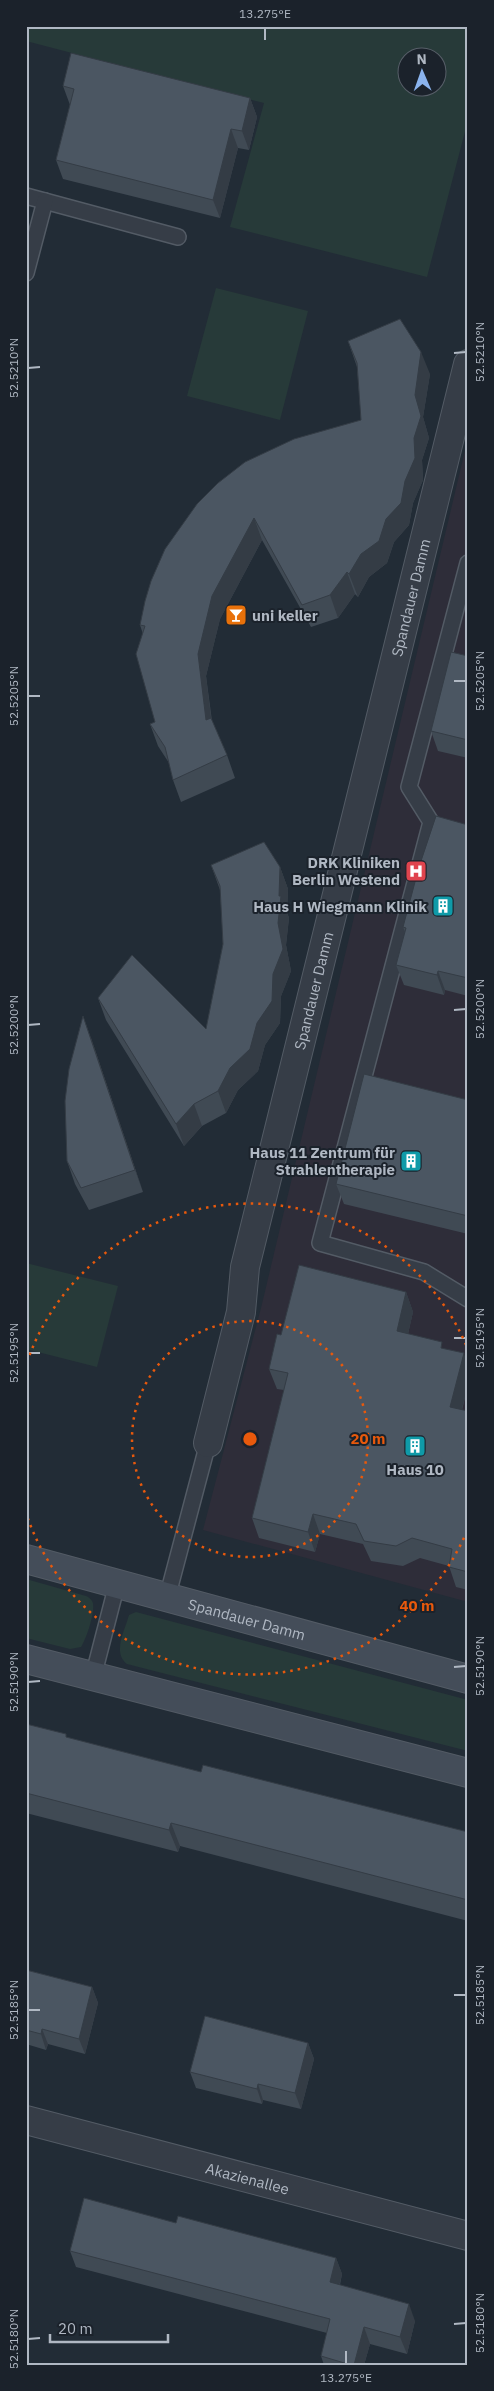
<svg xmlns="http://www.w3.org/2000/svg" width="494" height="2391" font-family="'IBM Plex Sans',sans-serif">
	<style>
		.medical { fill: #2e2d39 }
		.green { fill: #273a39; fill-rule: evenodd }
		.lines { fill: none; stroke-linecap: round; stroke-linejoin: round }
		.service-casing { stroke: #535b65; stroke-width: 18 }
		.minor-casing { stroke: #535b65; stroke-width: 30 }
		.secondary-casing { stroke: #535b65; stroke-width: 30 }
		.service { stroke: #363d47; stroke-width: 15 }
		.minor { stroke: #363d47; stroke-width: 28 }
		.secondary { stroke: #444d59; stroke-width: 28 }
		.wall { fill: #404a54 }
		.shaded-wall { fill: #343c45 }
		.building { fill: #4b5662; stroke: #343c45 }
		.ticks { fill: none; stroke: #b0b8c3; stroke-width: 2 }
		.ring { fill: none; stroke: #e8590c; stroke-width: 2.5; stroke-dasharray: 2.5 5 }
		.labels { text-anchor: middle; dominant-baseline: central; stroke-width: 4; stroke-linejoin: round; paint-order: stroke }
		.street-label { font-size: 15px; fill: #b0b8c3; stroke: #1b222b }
		.poi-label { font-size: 15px; font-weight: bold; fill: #b0b8c3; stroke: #1b222b; text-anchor: end }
		.centre { fill: #e8590c; stroke: #1b222b; stroke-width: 2.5 }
		.ring-label { font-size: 15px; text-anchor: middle; font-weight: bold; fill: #e8590c; stroke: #1b222b; stroke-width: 4; stroke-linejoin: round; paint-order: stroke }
		.neatline { fill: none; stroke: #b0b8c3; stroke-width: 2 }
		.ticks-label { font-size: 12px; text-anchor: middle; fill: #b0b8c3 }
	</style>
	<rect width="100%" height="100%" fill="#222c36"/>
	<polygon class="medical" points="468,438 468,1602 203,1530 262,1304"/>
	<g class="green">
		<path d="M26 26H468V120L427 277 230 227 264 103 26 41ZM406 58H436V88H406Z"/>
		<polygon points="216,288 308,311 280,420 187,396"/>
		<polygon points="26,1263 118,1286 97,1367 26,1349"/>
		<path d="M26 1579 86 1596C87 1596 91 1599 92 1601 97 1608 86 1640 81 1647L70 1649 26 1638Z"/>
		<path d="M136 1612 468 1700V1751L127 1664C112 1653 125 1630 129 1615Z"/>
	</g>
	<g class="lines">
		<g class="service-casing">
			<g id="service">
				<polyline points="26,196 178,237"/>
				<polyline points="26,273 45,201"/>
				<polyline points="468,563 409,787 431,822 320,1243 424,1272 468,1299"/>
				<polyline points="167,1598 208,1443"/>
				<polyline points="93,1677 117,1584"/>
			</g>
		</g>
		<g class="minor-casing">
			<g id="minor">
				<path id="s1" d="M208 1443 241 1312 245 1267 468 364"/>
				<path id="s2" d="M26 2120 468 2236"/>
			</g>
		</g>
		<g class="secondary-casing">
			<g id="secondary">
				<path id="s3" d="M26 1559 468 1679"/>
				<polyline points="26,1659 468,1773"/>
			</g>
		</g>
		<use href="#service" class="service"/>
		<use href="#minor" class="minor"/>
		<use href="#secondary" class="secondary"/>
	</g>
	<g class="wall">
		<polygon points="63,86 250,98 257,117 249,150 238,148 220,218 63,179 56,160 70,105"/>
		<polygon points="348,341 430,374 423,417 429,438 422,460 423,480 413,503 409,525 394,542 387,563 369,577 358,597 355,594 338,618 311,627 262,540 220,619 206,676 212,721 227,755 235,778 181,802 173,780 169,763 158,746 150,724 155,722 143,634 140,625 361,420 357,367"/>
		<polygon points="468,656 468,758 438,751 431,731"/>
		<polygon points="468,825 468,996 445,990 444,995 404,985 396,965 405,932 403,927"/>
		<polygon points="211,865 280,867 288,889 287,912 289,918 286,945 291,971 281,996 280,1023 265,1045 258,1071 238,1090 226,1113 202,1126 184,1146 106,1020 98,998 206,1029 223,944 220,890"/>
		<polygon points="91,1038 143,1192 89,1210 75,1184 67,1161"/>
		<polygon points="468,1100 468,1234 344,1204 336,1184"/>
		<polygon points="406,1292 413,1312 408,1334 444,1349 468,1365 468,1386 462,1410 468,1411 468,1590 456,1587 449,1566 420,1558 403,1566 371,1561 363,1544 320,1534 315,1552 259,1538 252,1518 284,1390 277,1389 269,1369 281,1335"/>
		<polygon points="26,1724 68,1738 201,1772 468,1832 468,1921 180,1846 178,1852 26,1813"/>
		<polygon points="26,1970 92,1987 98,2003 85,2054 48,2044 46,2050 26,2044"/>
		<polygon points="308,2043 314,2059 301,2109 263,2100 262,2104 196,2088 190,2072"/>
		<polygon points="176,2223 336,2258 342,2274 340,2285 415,2321 407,2354 370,2344 364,2365 324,2365 321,2356 327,2333 76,2267 70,2251"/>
	</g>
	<g class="shaded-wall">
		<polygon points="250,98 257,117 249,150 242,131"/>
		<polygon points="231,129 238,148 220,218 213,200"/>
		<polygon points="421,352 430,374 423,417 429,438 422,460 423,480 413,503 409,525 394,542 387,563 369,577 358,597 349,574 361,554 386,519 405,481 414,438 415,395"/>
		<polygon points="254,518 262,540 220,619 206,676 214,742 206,720 198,654 212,596"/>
		<polygon points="347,572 355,594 338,618 330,595"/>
		<polygon points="280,867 288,889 287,912 289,918 286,945 291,971 281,996 280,1023 265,1045 258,1071 238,1090 226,1113 218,1091 230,1068 273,974 278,923"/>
		<polygon points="438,971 445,990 444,995 437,975"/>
		<polygon points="83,1016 91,1038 143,1192 135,1170"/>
		<polygon points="194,1104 202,1126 184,1146 176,1124"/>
		<polygon points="406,1292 413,1312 404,1351 397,1331"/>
		<polygon points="464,1353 468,1365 468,1386 457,1427 450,1407"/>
		<polygon points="313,1514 320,1534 315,1552 308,1532"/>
		<polygon points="171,1823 180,1846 178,1852 169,1830"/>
		<polygon points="92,1987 98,2003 85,2054 79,2039"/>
		<polygon points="42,2029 48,2044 46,2050 41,2034"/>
		<polygon points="308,2043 314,2059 301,2109 295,2093"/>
		<polygon points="258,2084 263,2100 262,2104 257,2089"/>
		<polygon points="336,2258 342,2274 336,2299 330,2282"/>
		<polygon points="409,2304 415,2321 407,2354 400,2337"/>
		<polygon points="364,2327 370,2344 364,2365 354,2365"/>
	</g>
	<g class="building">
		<polygon points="71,53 250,98 242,131 231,129 213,200 56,160 74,89 63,86"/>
		<polygon points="400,319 421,352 415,395 421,416 414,438 415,458 405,481 401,503 386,519 379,541 361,554 349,574 347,572 330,595 302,605 254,518 212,596 198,654 206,720 211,718 227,755 173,780 165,747 150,724 155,722 136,654 145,626 140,625 145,601 151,581 165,549 197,504 218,483 245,462 294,439 361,420 357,363 348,341"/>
		<polygon points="451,652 468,656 468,740 431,731"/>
		<polygon points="436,816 468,825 468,978 438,971 437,975 396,965 406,928 403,927 419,867"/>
		<polygon points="264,842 280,867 279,896 281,896 278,923 283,949 273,974 272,1001 257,1023 250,1049 230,1068 218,1091 194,1104 176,1124 98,998 132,955 206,1029 223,944 220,886 211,865"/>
		<polygon points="83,1016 135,1170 81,1188 67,1161 65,1101 69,1069"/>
		<polygon points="364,1074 468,1100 468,1216 336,1184"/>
		<polygon points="299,1265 406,1292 397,1331 442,1342 441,1348 464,1353 450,1407 468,1411 468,1572 449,1567 452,1549 412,1538 396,1546 364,1541 356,1524 313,1514 308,1532 252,1518 288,1373 269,1369 277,1334 281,1335"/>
		<polygon points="26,1724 66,1734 66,1737 201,1772 203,1765 468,1832 468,1900 171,1823 169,1830 26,1793"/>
		<polygon points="26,1970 92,1987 79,2039 42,2029 41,2034 26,2030"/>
		<polygon points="205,2016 308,2043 295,2093 258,2084 257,2089 190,2072"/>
		<polygon points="84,2198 176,2223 178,2216 336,2258 330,2282 409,2304 400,2337 364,2327 354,2365 351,2365 321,2356 330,2319 70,2251"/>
	</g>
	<path class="ticks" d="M265 28V40M454 353 466 352M28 368 40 367M454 681H466M28 696H40M454 1010 466 1009M28 1025 40 1024M454 1338H466M28 1353H40M454 1667 466 1666M28 1682 40 1681M454 1995H466M28 2010H40M454 2324 466 2323M28 2339 40 2338M346 2351V2364"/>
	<g class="ring">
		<circle cx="250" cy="1439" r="118"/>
		<path d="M467 1531A236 236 0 0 1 27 1516M27 1362A236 236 0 0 1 467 1347"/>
	</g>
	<defs>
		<g id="bar-square" transform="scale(1.125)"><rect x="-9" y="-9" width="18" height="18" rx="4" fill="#e8710a" stroke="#1b222b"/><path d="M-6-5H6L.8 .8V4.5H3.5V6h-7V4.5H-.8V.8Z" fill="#fff"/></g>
		<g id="hospital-square" transform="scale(1.125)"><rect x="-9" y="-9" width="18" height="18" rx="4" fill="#e0444e" stroke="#1b222b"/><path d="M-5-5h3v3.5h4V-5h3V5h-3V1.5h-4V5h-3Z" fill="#fff"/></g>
		<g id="building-square" transform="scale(1.125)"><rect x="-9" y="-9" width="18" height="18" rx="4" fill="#0f9aa8" stroke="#1b222b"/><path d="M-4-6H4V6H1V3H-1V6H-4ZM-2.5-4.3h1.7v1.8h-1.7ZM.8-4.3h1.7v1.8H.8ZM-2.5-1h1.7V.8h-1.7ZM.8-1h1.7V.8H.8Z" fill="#fff"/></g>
	</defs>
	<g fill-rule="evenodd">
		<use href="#bar-square" x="236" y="615"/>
		<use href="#hospital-square" x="416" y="871"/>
		<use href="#building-square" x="443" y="906"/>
		<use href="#building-square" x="411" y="1161"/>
		<use href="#building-square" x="415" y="1446"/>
	</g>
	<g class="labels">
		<g class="street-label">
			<text stroke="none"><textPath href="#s1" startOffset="870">Spandauer Damm</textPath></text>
			<text stroke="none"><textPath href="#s1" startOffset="465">Spandauer Damm</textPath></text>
			<text stroke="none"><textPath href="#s3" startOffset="229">Spandauer Damm</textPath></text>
			<text stroke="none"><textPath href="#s2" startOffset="229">Akazienallee</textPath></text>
		</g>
		<g class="poi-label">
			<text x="252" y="615" text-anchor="start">uni keller</text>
			<text x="400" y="862">DRK Kliniken<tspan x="400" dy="17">Berlin Westend</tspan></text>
			<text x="427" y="906">Haus H Wiegmann Klinik</text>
			<text x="395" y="1152">Haus 11 Zentrum für<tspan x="395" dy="17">Strahlentherapie</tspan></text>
			<text x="415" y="1469" text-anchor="middle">Haus 10</text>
		</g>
	</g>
	<circle cx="250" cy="1439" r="8" class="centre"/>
	<g class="ring-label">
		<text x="368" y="1444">20 m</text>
		<text x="417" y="1611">40 m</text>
	</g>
	<rect width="494" height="2391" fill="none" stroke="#1b222b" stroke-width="55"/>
	<g transform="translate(422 72) rotate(358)"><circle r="24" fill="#1b222b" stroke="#575e68"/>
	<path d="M0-4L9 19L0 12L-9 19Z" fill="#8bb4ee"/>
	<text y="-8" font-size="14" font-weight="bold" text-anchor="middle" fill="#b0b8c3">N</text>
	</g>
	<path d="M50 2334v8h118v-8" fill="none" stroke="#b0b8c3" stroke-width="2.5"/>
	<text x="58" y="2334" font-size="15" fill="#b0b8c3" stroke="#1b222b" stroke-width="4" paint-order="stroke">20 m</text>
	<rect x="28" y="28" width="438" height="2336" class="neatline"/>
	<g class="ticks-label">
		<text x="265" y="18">13.275°E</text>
		<text transform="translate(480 352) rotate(-90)" y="4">52.5210°N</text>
		<text transform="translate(14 368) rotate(-90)" y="4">52.5210°N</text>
		<text transform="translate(480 681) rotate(-90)" y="4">52.5205°N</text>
		<text transform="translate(14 696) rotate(-90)" y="4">52.5205°N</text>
		<text transform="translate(480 1009) rotate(-90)" y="4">52.5200°N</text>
		<text transform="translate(14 1025) rotate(-90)" y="4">52.5200°N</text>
		<text transform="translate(480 1338) rotate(-90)" y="4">52.5195°N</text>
		<text transform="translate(14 1353) rotate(-90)" y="4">52.5195°N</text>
		<text transform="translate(480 1666) rotate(-90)" y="4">52.5190°N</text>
		<text transform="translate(14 1682) rotate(-90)" y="4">52.5190°N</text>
		<text transform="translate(480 1995) rotate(-90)" y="4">52.5185°N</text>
		<text transform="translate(14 2010) rotate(-90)" y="4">52.5185°N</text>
		<text transform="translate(480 2323) rotate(-90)" y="4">52.5180°N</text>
		<text transform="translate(14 2339) rotate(-90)" y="4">52.5180°N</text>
		<text x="346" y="2382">13.275°E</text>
	</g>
</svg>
